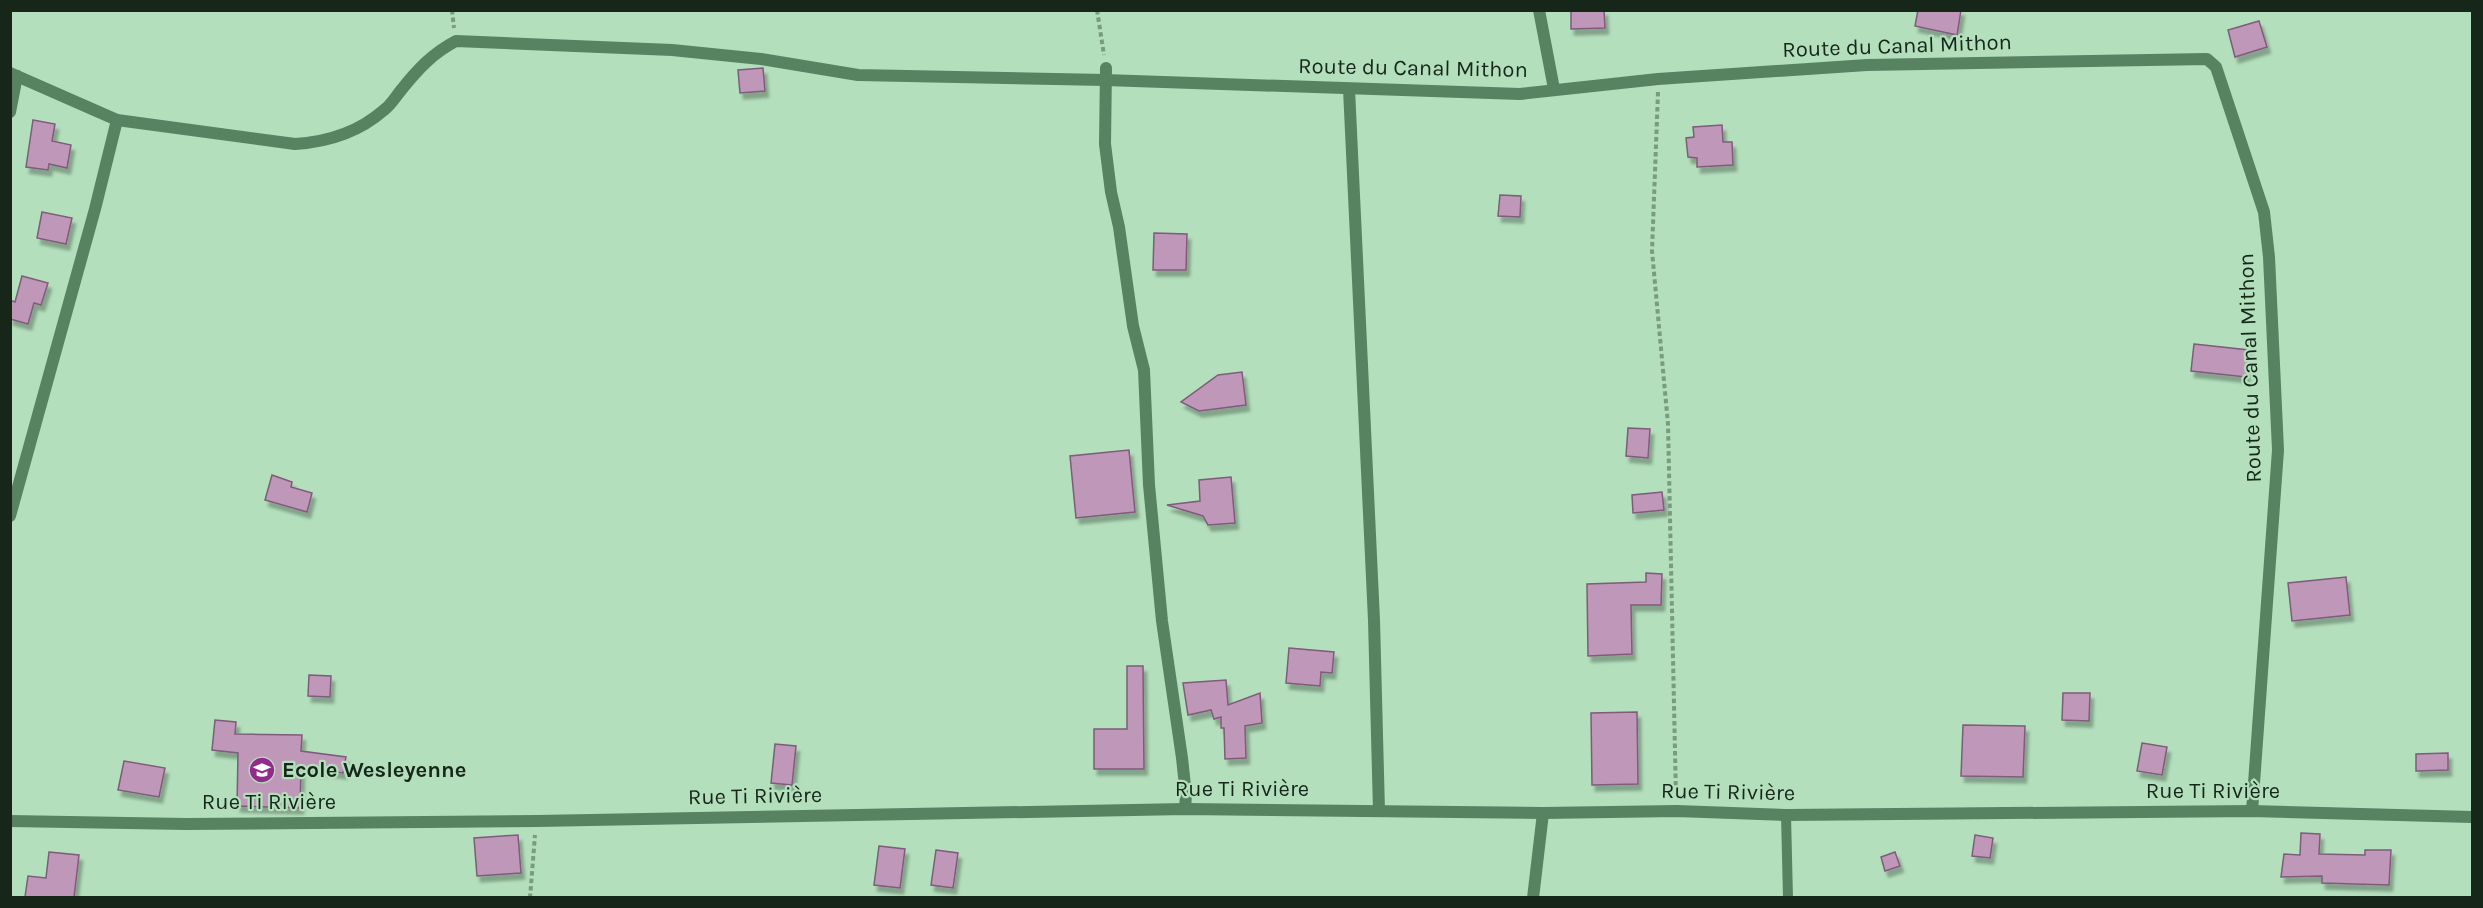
<svg xmlns="http://www.w3.org/2000/svg" width="2483" height="908" font-family="Karla,sans-serif">
	<style>
		.building { fill: #bf97b9; stroke: #805b7b; stroke-width: 1.5; filter: url(#shadow) }
		.lines { fill: none; stroke-linecap: round; stroke-linejoin: round }
		.path { stroke: #799b80; stroke-width: 4; stroke-dasharray: 4.5 3; stroke-linecap: butt }
		.lane { stroke: #588362; stroke-width: 10 }
		.street { stroke: #588362; stroke-width: 12 }
		.labels { text-anchor: middle; dominant-baseline: central; stroke-width: 4.5; stroke-linejoin: round; paint-order: stroke }
		.street-label { font-size: 22px; fill: #16271a; stroke: #b3dfbc }
		.poi-label { font-size: 22px; font-weight: bold; fill: #16271a; stroke: #b3dfbc; text-anchor: start }
	</style>
	<defs>
		<filter id="shadow"><feDropShadow dx="3.5" dy="6" stdDeviation="1.5" flood-color="#0004"/></filter>
	</defs>
	<rect width="100%" height="100%" fill="#b3dfbc"/>
	<g class="building">
		<polygon points="1571,10 1604,10 1605,28 1571,29"/>
		<polygon points="1918,10 1961,10 1957,35 1915,26"/>
		<polygon points="2259,21 2267,47 2235,57 2228,30"/>
		<polygon points="763,68 765,91 740,93 738,70"/>
		<polygon points="33,120 55,124 52,141 71,145 67,168 49,164 48,170 26,167"/>
		<polygon points="1722,125 1723,142 1732,142 1733,165 1697,167 1697,158 1688,157 1686,138 1694,137 1693,127"/>
		<polygon points="1500,195 1521,196 1520,217 1498,216"/>
		<polygon points="42,212 72,218 66,244 37,238"/>
		<polygon points="1154,233 1187,234 1186,270 1153,270"/>
		<polygon points="22,276 48,283 41,305 34,303 28,324 10,319 10,300 15,302"/>
		<polygon points="2194,344 2249,350 2246,377 2191,371"/>
		<polygon points="1242,372 1246,405 1199,411 1181,402 1218,375"/>
		<polygon points="1628,428 1650,429 1648,458 1626,456"/>
		<polygon points="1129,450 1135,512 1076,518 1070,456"/>
		<polygon points="272,475 292,482 291,487 312,493 307,512 265,500"/>
		<polygon points="1231,477 1235,523 1208,525 1203,516 1167,505 1200,501 1199,480"/>
		<polygon points="1662,492 1664,510 1633,513 1632,495"/>
		<polygon points="1646,573 1662,574 1661,605 1631,605 1632,654 1588,656 1587,584 1646,582"/>
		<polygon points="2346,577 2350,615 2292,621 2288,583"/>
		<polygon points="1289,648 1334,652 1332,673 1321,672 1320,686 1286,683"/>
		<polygon points="1127,666 1143,666 1144,769 1094,769 1094,729 1127,729"/>
		<polygon points="309,675 331,676 330,697 308,696"/>
		<polygon points="1226,680 1228,705 1260,693 1262,723 1245,726 1246,758 1225,759 1224,728 1221,728 1221,717 1214,719 1211,710 1188,715 1183,683"/>
		<polygon points="2063,693 2090,693 2089,721 2062,720"/>
		<polygon points="1637,712 1638,784 1592,785 1591,713"/>
		<polygon points="215,720 236,722 235,734 302,735 301,751 346,757 343,773 301,767 300,808 237,806 238,753 212,750"/>
		<polygon points="1963,725 2025,726 2023,777 1961,776"/>
		<polygon points="2142,743 2167,747 2162,775 2137,771"/>
		<polygon points="775,744 796,746 792,785 771,783"/>
		<polygon points="2448,753 2448,770 2416,771 2416,754"/>
		<polygon points="124,761 165,768 159,797 118,790"/>
		<polygon points="2301,833 2320,834 2319,854 2365,855 2365,850 2391,850 2389,885 2322,883 2322,876 2281,877 2284,854 2300,855"/>
		<polygon points="518,835 521,873 477,876 474,838"/>
		<polygon points="1975,835 1993,838 1990,858 1972,856"/>
		<polygon points="879,846 905,849 900,888 874,885"/>
		<polygon points="936,850 958,853 953,888 931,885"/>
		<polygon points="49,852 79,855 74,897 25,897 28,876 46,878"/>
		<polygon points="1895,852 1900,866 1885,871 1881,857"/>
	</g>
	<g class="lines">
		<g class="path">
			<polyline points="452,10 454,28"/>
			<polyline points="1097,10 1104,55"/>
			<polyline points="1658,92 1652,251 1668,424 1676,798"/>
			<polyline points="530,898 535,835"/>
		</g>
		<polyline class="lane" points="1786,815 1788,898"/>
		<g class="street">
			<polyline points="1539,10 1554,89"/>
			<polyline points="1106,68 1105,144 1111,192 1119,227 1133,326 1144,370 1149,485 1162,621 1182,758 1186,795 1185,809"/>
			<path d="M10 73 117 120 295 144C327 142 359 132 384 110 391 105 396 96 402 89 418 69 433 53 456 41L672 50 761 59 858 75 1105 80 1520 94 1658 79 1867 65 2207 59 2216 67 2264 212 2269 257 2278 450 2252 811"/>
			<polyline points="1349,89 1374,620 1379,811"/>
			<polyline points="10,112 17,76"/>
			<polyline points="10,516 95,209 117,120"/>
			<polyline points="10,821 186,824 537,821 1185,809 1543,813 1677,811 1786,815 2252,811 2472,817"/>
			<polyline points="1533,898 1543,813"/>
		</g>
	</g>
	<defs>
		<g id="school-disc" transform="scale(1.35)"><circle r="9.5" fill="#942a8c" stroke="#b3dfbc"/><path d="M0-5L7-2L0 1L-7-2ZM-4 1L0 2.5L4 1V4Q0 6-4 4Z" fill="#fff"/></g>
	</defs>
	<g fill-rule="evenodd">
		<use href="#school-disc" x="262" y="770"/>
	</g>
	<g class="labels">
		<g class="street-label">
			<text transform="translate(1897 46) rotate(-2)">Route du Canal Mithon</text>
			<text transform="translate(1413 68) rotate(1)">Route du Canal Mithon</text>
			<text transform="translate(2250 368) rotate(-92)">Route du Canal Mithon</text>
			<text x="1242" y="789">Rue Ti Rivière</text>
			<text x="2213" y="791">Rue Ti Rivière</text>
			<text transform="translate(1728 792) rotate(1)">Rue Ti Rivière</text>
			<text transform="translate(755 796) rotate(-1)">Rue Ti Rivière</text>
			<text x="269" y="802">Rue Ti Rivière</text>
		</g>
		<g class="poi-label">
			<text x="282" y="770">Ecole Wesleyenne</text>
		</g>
	</g>
	<rect width="2483" height="908" fill="none" stroke="#16271a" stroke-width="24"/>
</svg>
